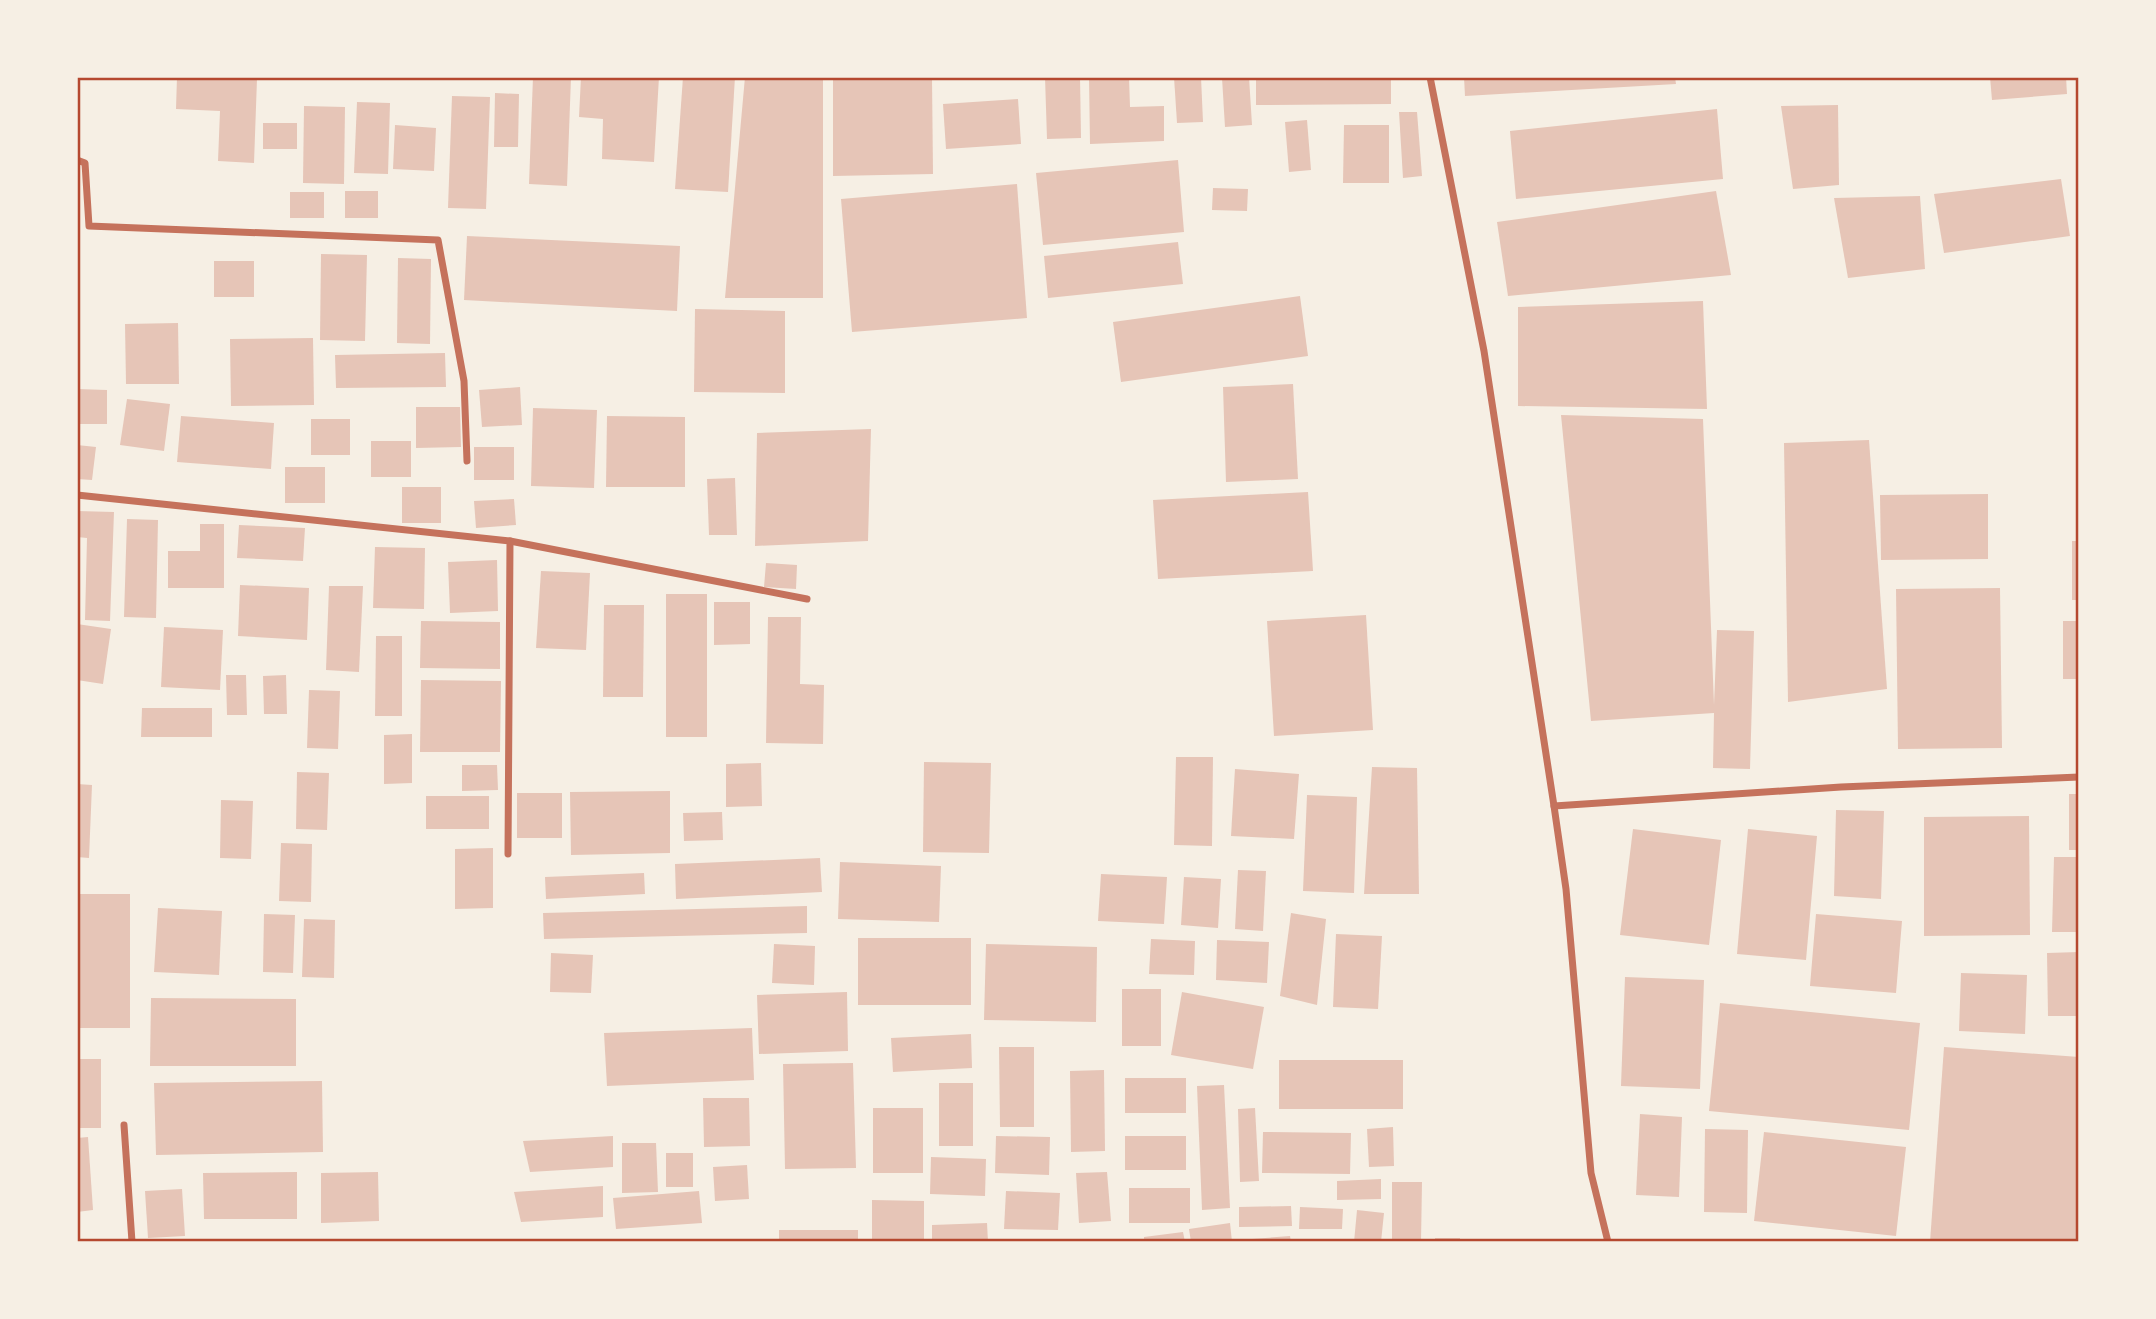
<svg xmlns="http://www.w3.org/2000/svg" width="2156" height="1319" font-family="'Zilla Slab',serif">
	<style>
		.building { fill: #e6c5b7 }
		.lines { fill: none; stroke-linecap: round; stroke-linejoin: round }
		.minor { stroke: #c5725c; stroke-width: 7 }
		.neatline { fill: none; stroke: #b5482f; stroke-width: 2.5 }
	</style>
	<rect width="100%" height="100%" fill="#f6efe4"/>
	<g class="building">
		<polygon points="177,77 257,79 254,163 218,161 220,111 176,109"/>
		<polygon points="533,77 571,77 567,186 529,184"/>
		<polygon points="581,77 659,77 654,162 602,159 603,119 579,117"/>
		<polygon points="683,77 735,77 728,192 675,189"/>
		<polygon points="745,77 823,77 823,298 725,298"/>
		<polygon points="833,77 932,77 933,174 833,176"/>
		<polygon points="1045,77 1080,77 1081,138 1047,139"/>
		<polygon points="1089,77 1129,77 1130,107 1164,106 1164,141 1090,144"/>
		<polygon points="1174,77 1201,77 1203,122 1177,123"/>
		<polygon points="1249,77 1252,125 1225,127 1222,78"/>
		<polygon points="1336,77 1391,77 1391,104 1256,105 1256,80 1336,79"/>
		<polygon points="1464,77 1675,77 1676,84 1465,96"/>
		<polygon points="1990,77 2066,77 2067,94 1992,100"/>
		<polygon points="495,93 519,94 518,147 494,147"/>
		<polygon points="452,96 490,97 486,209 448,208"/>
		<polygon points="1018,99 1021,144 946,149 943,104"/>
		<polygon points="357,102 390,103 388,174 354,173"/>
		<polygon points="1838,105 1839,185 1793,189 1781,106"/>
		<polygon points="304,106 345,107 344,184 303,183"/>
		<polygon points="1717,109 1723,179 1516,199 1510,131"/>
		<polygon points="1399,112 1417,112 1422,176 1403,178"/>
		<polygon points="1307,120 1311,170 1289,172 1285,122"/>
		<rect x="263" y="123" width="34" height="26"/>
		<polygon points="395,125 436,128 434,171 393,169"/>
		<polygon points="1344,125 1389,125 1389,183 1343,183"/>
		<polygon points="1178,160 1184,232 1043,245 1036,173"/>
		<polygon points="2061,179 2070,236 1944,253 1934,194"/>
		<polygon points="1017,184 1027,318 852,332 841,199"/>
		<polygon points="1213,188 1248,189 1247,211 1212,210"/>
		<rect x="345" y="191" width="33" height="27"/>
		<polygon points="1716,191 1731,275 1508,296 1497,222"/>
		<rect x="290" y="192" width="34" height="26"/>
		<polygon points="1920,196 1925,269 1848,278 1834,198"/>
		<polygon points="467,236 680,246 677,311 464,300"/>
		<polygon points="1178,242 1183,284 1048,298 1044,256"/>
		<polygon points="321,254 367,255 365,341 320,340"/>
		<polygon points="398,258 431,259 430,344 397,343"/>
		<rect x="214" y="261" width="40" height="36"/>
		<polygon points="1300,296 1308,356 1121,382 1113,322"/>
		<polygon points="1703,301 1707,409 1518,406 1518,307"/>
		<polygon points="695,309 785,311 785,393 694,392"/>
		<polygon points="178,323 179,384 126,384 125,324"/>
		<polygon points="313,338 314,405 231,406 230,339"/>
		<polygon points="445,353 446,387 336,388 335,355"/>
		<polygon points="1293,384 1298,479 1226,482 1223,387"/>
		<polygon points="520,387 522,425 482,427 479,390"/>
		<polygon points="77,389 107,390 107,424 77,424"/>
		<polygon points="127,399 170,404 164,451 120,445"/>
		<polygon points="416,407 460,407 461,447 416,448"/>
		<polygon points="533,408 597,410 594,488 531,486"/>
		<polygon points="1561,415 1703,419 1714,705 1717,630 1754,631 1750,769 1713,768 1714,713 1591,721"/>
		<polygon points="181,416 274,423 271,469 177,462"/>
		<polygon points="607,416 685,417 685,487 606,487"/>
		<rect x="311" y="419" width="39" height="36"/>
		<polygon points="871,429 868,541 755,546 757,433"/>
		<polygon points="1869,440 1887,689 1788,702 1784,443"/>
		<rect x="371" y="441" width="40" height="36"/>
		<polygon points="77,445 96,447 92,480 77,479"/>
		<rect x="474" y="447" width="40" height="33"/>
		<rect x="285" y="467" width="40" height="36"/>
		<polygon points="735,478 737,535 709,535 707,479"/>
		<rect x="402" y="487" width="39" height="36"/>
		<polygon points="1308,492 1313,571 1158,579 1153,500"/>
		<polygon points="1988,494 1988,559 1881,560 1880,495"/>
		<polygon points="514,499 516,525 476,528 474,501"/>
		<polygon points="77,511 114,512 110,621 85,620 87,538 77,537"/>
		<polygon points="127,519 158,520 156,618 124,617"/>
		<polygon points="200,524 224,524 224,588 168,588 168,551 200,551"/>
		<polygon points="239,525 305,528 303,561 237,558"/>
		<rect x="2072" y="541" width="7" height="59"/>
		<polygon points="375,547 425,548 424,609 373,608"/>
		<polygon points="497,560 498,611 450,613 448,562"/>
		<polygon points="766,563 797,565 796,589 764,587"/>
		<polygon points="541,571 590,573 586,650 536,648"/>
		<polygon points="240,585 309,588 307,640 238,636"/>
		<polygon points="329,586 363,586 359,672 326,670"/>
		<polygon points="2000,588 2002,748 1898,749 1896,589"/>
		<rect x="666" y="594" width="41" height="143"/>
		<polygon points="714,602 750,602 750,644 714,645"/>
		<polygon points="604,605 644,605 643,697 603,697"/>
		<polygon points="1366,615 1373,730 1274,736 1267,621"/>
		<polygon points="768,617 801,617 800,684 824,685 823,744 766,743"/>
		<polygon points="421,621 500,622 500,669 420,668"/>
		<rect x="2063" y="621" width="16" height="58"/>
		<polygon points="77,624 111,629 103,684 77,680"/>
		<polygon points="164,627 223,630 220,690 161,687"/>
		<polygon points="376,636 402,636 402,716 375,716"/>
		<polygon points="226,675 246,675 247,715 227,715"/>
		<polygon points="286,675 287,714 264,714 263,676"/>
		<polygon points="421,680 501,681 500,752 420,752"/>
		<polygon points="309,690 340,691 338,749 307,748"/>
		<polygon points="142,708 212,708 212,737 141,737"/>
		<polygon points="412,734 412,783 384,784 384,735"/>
		<polygon points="1176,757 1213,757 1212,846 1174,845"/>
		<polygon points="924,762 991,763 989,853 923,852"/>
		<polygon points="761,763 762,806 726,807 726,764"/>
		<polygon points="462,765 497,765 498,790 462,791"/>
		<polygon points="1372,767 1417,768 1419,894 1364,894"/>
		<polygon points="1235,769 1299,774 1294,839 1231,836"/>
		<polygon points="297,772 329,773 327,830 296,829"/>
		<polygon points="77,784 92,785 89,858 77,857"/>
		<polygon points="670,791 670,853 571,855 570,792"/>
		<rect x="517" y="793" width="45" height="45"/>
		<rect x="2069" y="794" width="10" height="56"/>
		<polygon points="1307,795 1357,797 1354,893 1303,891"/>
		<rect x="426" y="796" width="63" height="33"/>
		<polygon points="221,800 253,801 251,859 220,858"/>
		<polygon points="1836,810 1884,811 1881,899 1834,896"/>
		<polygon points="722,812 723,840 684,841 683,813"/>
		<polygon points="2029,816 2030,935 1924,936 1924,817"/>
		<polygon points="1633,829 1721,840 1709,945 1620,935"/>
		<polygon points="1748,829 1817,836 1806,960 1737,954"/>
		<polygon points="281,843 312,844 311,902 279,901"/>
		<polygon points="493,848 493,908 455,909 455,849"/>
		<polygon points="2054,857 2079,857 2079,932 2052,932"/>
		<polygon points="820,858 822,892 676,899 675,864"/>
		<polygon points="840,862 941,866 939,922 838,919"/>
		<polygon points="1238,870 1266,871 1263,931 1235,929"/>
		<polygon points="644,873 645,894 546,899 545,877"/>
		<polygon points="1101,874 1167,877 1164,924 1098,921"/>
		<polygon points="1184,877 1221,879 1218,928 1181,925"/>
		<rect x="77" y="894" width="53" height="134"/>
		<polygon points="807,906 807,933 544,939 543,913"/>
		<polygon points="158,908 222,911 219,975 154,972"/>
		<polygon points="1291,913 1326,919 1317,1005 1280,996"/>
		<polygon points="264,914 295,915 293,973 263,972"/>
		<polygon points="1816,914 1902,921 1896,993 1810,986"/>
		<polygon points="304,919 335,920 334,978 302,977"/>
		<polygon points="1336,934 1382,936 1378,1009 1333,1007"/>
		<rect x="858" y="938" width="113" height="67"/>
		<polygon points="1151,939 1195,941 1194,975 1149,974"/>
		<polygon points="1217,940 1269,942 1267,983 1216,980"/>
		<polygon points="774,944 815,946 814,985 772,983"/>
		<polygon points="986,944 1097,947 1096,1022 984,1020"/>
		<polygon points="2079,952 2079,1016 2048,1016 2047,953"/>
		<polygon points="551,953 593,955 591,993 550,992"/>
		<polygon points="1961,973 2027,975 2025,1034 1959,1031"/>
		<polygon points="1625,977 1704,980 1700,1089 1621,1086"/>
		<rect x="1122" y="989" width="39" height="57"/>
		<polygon points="847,992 848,1051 759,1054 757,995"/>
		<polygon points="1182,992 1264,1007 1253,1069 1171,1055"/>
		<polygon points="151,998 296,999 296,1066 150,1066"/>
		<polygon points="1720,1003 1920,1023 1909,1130 1709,1111"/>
		<polygon points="752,1028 754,1080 607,1086 604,1033"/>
		<polygon points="971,1034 972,1068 893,1072 891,1038"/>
		<polygon points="999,1047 1034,1047 1034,1127 1000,1127"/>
		<polygon points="1944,1047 2079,1057 2079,1242 1930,1242"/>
		<rect x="77" y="1059" width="24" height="69"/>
		<rect x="1279" y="1060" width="124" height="49"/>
		<polygon points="853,1063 856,1168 785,1169 783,1064"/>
		<polygon points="1104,1070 1105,1151 1071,1152 1070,1071"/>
		<rect x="1125" y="1078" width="61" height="35"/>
		<polygon points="322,1081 323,1152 156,1155 154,1083"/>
		<rect x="939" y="1083" width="34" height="63"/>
		<polygon points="1224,1085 1230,1208 1202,1210 1197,1086"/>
		<polygon points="703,1098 749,1098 750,1146 704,1147"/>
		<rect x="873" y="1108" width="50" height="65"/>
		<polygon points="1255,1108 1259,1181 1240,1182 1238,1109"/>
		<polygon points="1640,1114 1682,1117 1679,1197 1636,1195"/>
		<polygon points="1393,1127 1394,1166 1369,1167 1367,1129"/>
		<polygon points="1705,1129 1748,1130 1747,1213 1704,1212"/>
		<polygon points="1263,1132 1351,1133 1350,1174 1262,1173"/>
		<polygon points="1764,1132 1906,1147 1896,1236 1754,1221"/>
		<polygon points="613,1136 613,1167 530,1172 523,1141"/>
		<polygon points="996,1136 1050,1137 1049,1175 995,1173"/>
		<rect x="1125" y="1136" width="61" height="34"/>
		<polygon points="88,1137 93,1210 77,1212 77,1138"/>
		<polygon points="622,1143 656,1143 658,1192 622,1193"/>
		<rect x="666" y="1153" width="27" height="34"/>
		<polygon points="931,1157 986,1159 985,1196 930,1194"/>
		<polygon points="747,1165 749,1199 715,1201 713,1167"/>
		<polygon points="297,1172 297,1219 204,1219 203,1173"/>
		<polygon points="378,1172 379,1221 321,1223 321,1173"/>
		<polygon points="1107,1172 1111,1221 1079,1223 1076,1173"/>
		<polygon points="1381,1179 1381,1199 1337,1200 1337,1181"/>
		<polygon points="1392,1182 1422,1182 1421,1242 1392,1242"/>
		<polygon points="603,1186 603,1217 521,1222 514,1192"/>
		<rect x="1129" y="1188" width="61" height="35"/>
		<polygon points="182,1189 185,1236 148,1238 145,1191"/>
		<polygon points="699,1191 702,1223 616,1229 613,1198"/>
		<polygon points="1006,1191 1060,1193 1058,1230 1004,1229"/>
		<polygon points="872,1200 924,1201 924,1242 872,1242"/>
		<polygon points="1291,1206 1292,1226 1239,1227 1239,1207"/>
		<polygon points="1300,1207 1343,1209 1342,1229 1299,1229"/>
		<polygon points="1357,1210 1384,1213 1381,1242 1354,1242"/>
		<polygon points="987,1223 988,1242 932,1242 932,1225"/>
		<polygon points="1230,1223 1232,1242 1191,1242 1189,1229"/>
		<rect x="779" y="1230" width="79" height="12"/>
		<polygon points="1183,1232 1185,1242 1144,1242 1144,1237"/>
		<polygon points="1290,1236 1291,1242 1252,1242 1252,1239"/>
		<rect x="1435" y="1238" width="25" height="4"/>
	</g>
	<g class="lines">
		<g class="minor">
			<polyline points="1430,77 1484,351 1554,806 1566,889 1591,1173 1608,1242"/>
			<polyline points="77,160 85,163 89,226 438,240 464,381 467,461"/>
			<polyline points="77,495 510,541 508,854"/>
			<polyline points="510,541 807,599"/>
			<polyline points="1554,806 1841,787 2079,777"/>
			<polyline points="124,1125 132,1242"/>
		</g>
	</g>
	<rect width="2156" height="1319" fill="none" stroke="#f6efe4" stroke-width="158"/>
	<rect x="79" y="79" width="1998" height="1161" class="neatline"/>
</svg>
